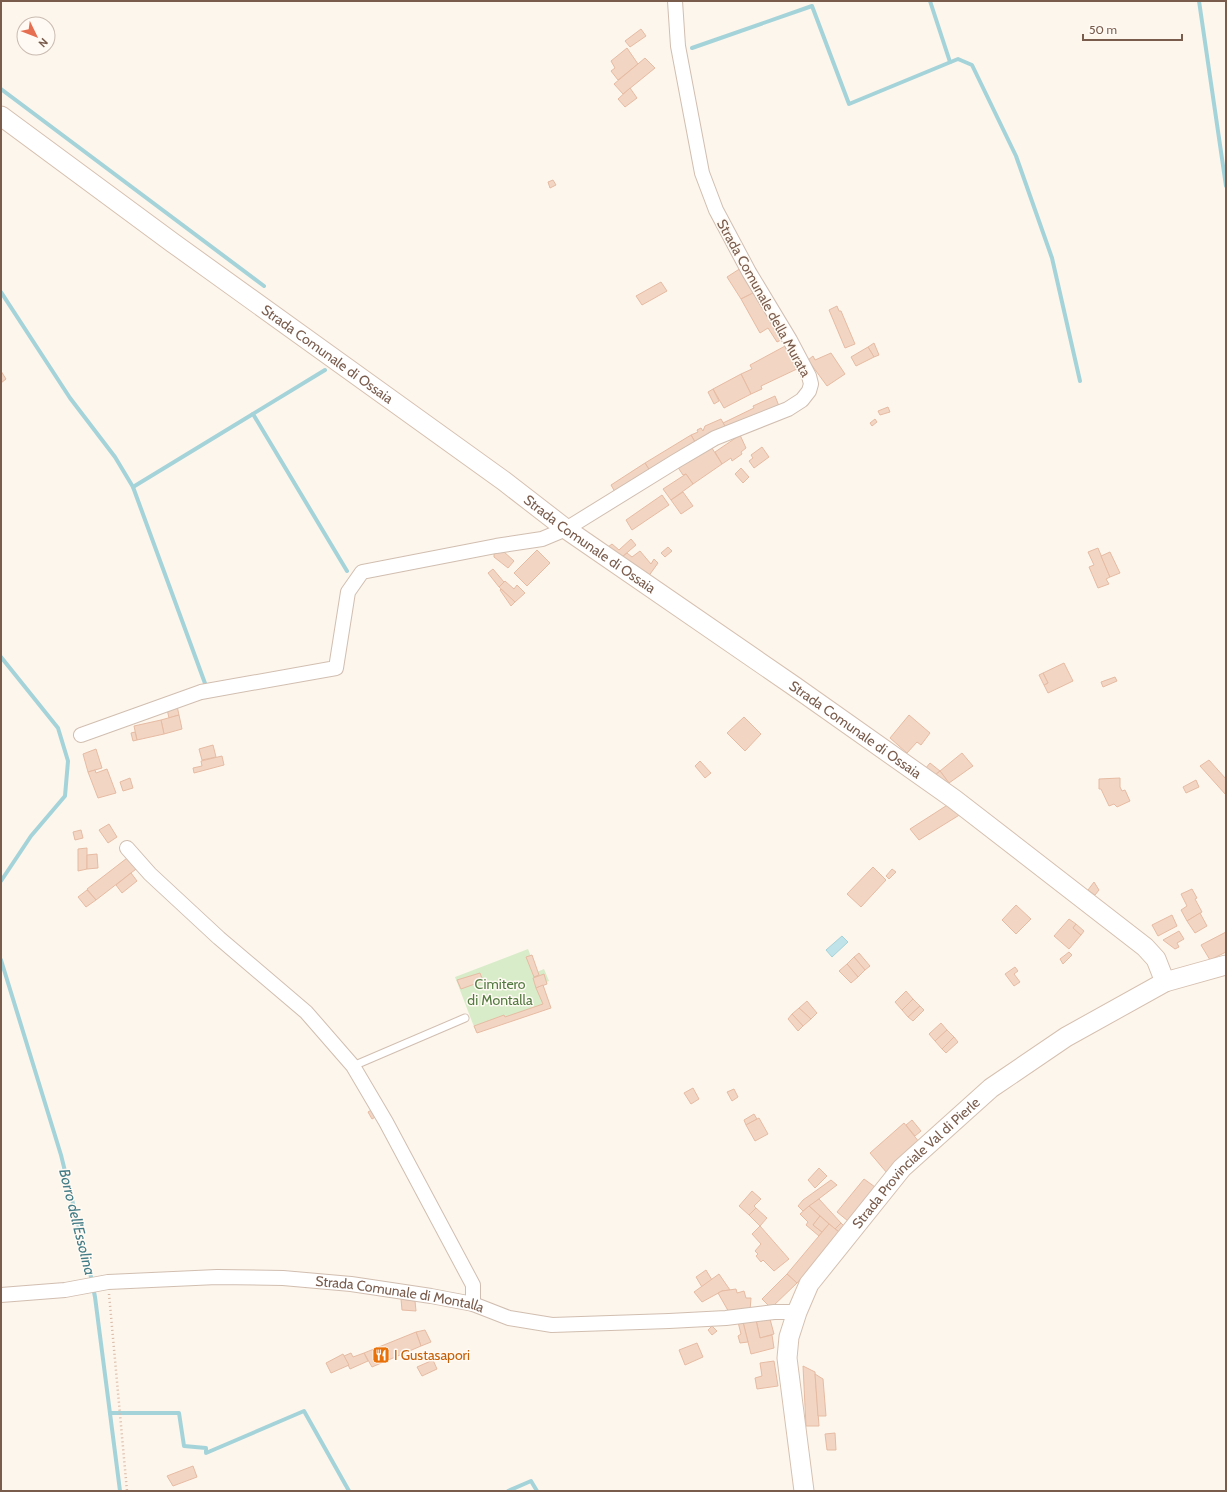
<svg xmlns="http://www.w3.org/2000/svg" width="1227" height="1492" font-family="Cabin,sans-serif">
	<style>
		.green { fill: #d8ecc9 }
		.water { fill: #bfe3e8; stroke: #a5d3da }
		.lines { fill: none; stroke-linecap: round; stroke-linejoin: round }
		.stream { stroke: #a5d3da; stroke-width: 4 }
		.building { fill: #f3d5c3; stroke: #e6bba3 }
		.lane-casing { stroke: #d1beb0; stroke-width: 9 }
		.street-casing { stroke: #d1beb0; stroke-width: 16 }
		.secondary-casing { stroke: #d6c0b0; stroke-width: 21 }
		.path { stroke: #d9b8a5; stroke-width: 2.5; stroke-dasharray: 1 3; stroke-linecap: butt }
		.lane { stroke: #fff; stroke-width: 7 }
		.street { stroke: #fff; stroke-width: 14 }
		.secondary { stroke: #fff; stroke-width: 19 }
		.labels { text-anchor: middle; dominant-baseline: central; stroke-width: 3; stroke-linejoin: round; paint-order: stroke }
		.street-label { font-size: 14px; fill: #7a5c4d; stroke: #fffaf3 }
		.park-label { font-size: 14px; fill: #537a41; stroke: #fffaf3 }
		.food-label { font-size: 14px; fill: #c56008; stroke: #fffaf3; text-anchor: start }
		.water-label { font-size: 15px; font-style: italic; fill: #437c86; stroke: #fffaf3 }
	</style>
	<rect width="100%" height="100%" fill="#fdf6ec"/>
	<polygon class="green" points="528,949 537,972 544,969 549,981 542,984 549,1004 476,1032 455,977"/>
	<polygon class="water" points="842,936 848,942 832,957 826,950"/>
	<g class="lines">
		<g class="stream">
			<polyline points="930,1 950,62"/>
			<polyline points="1199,1 1226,186"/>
			<polyline points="692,48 812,6 849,104 958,59 972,65 1016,156 1052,258 1080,381"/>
			<polyline points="1,89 264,286"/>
			<polyline points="1,292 70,398 115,457 133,487 206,686"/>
			<polyline points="253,414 347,571"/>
			<polyline points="133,487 325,370"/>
			<polyline points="1,657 58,728 68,761 65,796 31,836 1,881"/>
			<polyline points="1,960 61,1155 91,1277 95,1297 120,1491"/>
			<polyline points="110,1413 179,1413 184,1446 206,1448 206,1453 304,1411 349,1491"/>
			<polyline points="508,1491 531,1481 537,1491"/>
		</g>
	</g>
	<g class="building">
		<polygon points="641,29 646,36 630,47 625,41"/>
		<polygon points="627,48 638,64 618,80 611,71 615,68 611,61"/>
		<polygon points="645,58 655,68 623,94 614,84"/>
		<polygon points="630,88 637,98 625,107 618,99"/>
		<polygon points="553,180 556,185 550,188 548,182"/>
		<polygon points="741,268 757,291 741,299 727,277"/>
		<polygon points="661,282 667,291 642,305 636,296"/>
		<polygon points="757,291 783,339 777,342 768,328 760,333 741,299"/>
		<polygon points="837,306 839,311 841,311 855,344 845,348 829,310"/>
		<polygon points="874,343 879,355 874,357 868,347"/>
		<polygon points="787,345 799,368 761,386 762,389 751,394 741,374 752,369 750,365"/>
		<polygon points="868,347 874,357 856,366 851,357"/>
		<polygon points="831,353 845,374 827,386 808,360 813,356 815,360"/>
		<polygon points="1,371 6,379 1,383"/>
		<polygon points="741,374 751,394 724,408 713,389"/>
		<polygon points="713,389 719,401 714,404 708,392"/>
		<polygon points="775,396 779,406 726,428 723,423 754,408 753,406"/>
		<polygon points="888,407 890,412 880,415 878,411"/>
		<polygon points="721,419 726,428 695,442 691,435 698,432 697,430 701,428 703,431 705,426"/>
		<polygon points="875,419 877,422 872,426 870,423"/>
		<polygon points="691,435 695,442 650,471 645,463"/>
		<polygon points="740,435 746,448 741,452 742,454 732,461 731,458 722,464 715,452"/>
		<polygon points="710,445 722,464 693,484 686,474 683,475 677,466"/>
		<polygon points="762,447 769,457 754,468 749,461 753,458 751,455"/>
		<polygon points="645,463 650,471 615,492 611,485"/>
		<polygon points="741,468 749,477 743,483 735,474"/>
		<polygon points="686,474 693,484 671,500 663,489"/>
		<polygon points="683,492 693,506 681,514 671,500"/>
		<polygon points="662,495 669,505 632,530 626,520"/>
		<polygon points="631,539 636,545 622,557 608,547 612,544 619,550"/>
		<polygon points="668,547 672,551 665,557 661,553"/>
		<polygon points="1098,548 1110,577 1106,579 1109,584 1098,588 1089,567 1094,565 1088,552"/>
		<polygon points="537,550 550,563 527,586 514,573"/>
		<polygon points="503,551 514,561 508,568 494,557 494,553"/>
		<polygon points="640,551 651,564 654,559 658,563 648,577 622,557 627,553 632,557"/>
		<polygon points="1110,552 1120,573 1110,577 1101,556"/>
		<polygon points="493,569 504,582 499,587 488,573"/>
		<polygon points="505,581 514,589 517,585 525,593 515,602 499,587"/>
		<polygon points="501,589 515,602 511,606 500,590"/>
		<polygon points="1064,663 1073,681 1048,693 1044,685 1048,683 1043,673"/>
		<polygon points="1043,673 1048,683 1044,685 1039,675"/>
		<polygon points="1115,677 1117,681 1103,687 1101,682"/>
		<polygon points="177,706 179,715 169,718 167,709"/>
		<polygon points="179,715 182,729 164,734 161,720"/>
		<polygon points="909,715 930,733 921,745 917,742 907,753 890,738"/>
		<polygon points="744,717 761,734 745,751 727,733"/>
		<polygon points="161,720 164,734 137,740 134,726"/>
		<polygon points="135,732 137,740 133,741 131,733"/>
		<polygon points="213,745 216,757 202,760 199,749"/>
		<polygon points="96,749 102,768 88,772 83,754"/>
		<polygon points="962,753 973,766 949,783 940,771"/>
		<polygon points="222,756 224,765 194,773 193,768 202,766 201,761"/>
		<polygon points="1209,760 1226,779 1226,795 1200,766"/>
		<polygon points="700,761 711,773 705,778 695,766"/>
		<polygon points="930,763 940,771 934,776 925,769"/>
		<polygon points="107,769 116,793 98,798 88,772 95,770 96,773"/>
		<polygon points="940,771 949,783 947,785 934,776"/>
		<polygon points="130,778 133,788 123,791 120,782"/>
		<polygon points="1120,778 1120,787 1122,791 1125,790 1130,801 1117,807 1114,804 1109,806 1101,789 1099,789 1099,779"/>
		<polygon points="1196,780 1199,787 1186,793 1183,787"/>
		<polygon points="949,804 961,814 919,840 910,829"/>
		<polygon points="109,824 117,837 108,843 99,830"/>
		<polygon points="81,830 83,838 75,840 73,832"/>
		<polygon points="87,848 87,869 78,871 78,849"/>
		<polygon points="97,854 98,868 87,869 87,855"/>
		<polygon points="131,855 140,866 96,900 87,889"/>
		<polygon points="873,867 886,880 861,907 847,894"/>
		<polygon points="892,869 896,872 889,879 886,876"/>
		<polygon points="131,873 137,881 122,893 116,885"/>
		<polygon points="1094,882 1099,890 1095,895 1088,890"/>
		<polygon points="1192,889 1197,898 1195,899 1202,912 1187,921 1181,910 1187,906 1181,894"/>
		<polygon points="87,890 96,900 86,907 78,897"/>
		<polygon points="1016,905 1031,919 1016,934 1002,920"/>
		<polygon points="1200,913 1207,926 1195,933 1187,921"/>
		<polygon points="1172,915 1177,926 1158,936 1152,925"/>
		<polygon points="1069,919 1076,924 1073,928 1081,935 1069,949 1054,936"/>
		<polygon points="1076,924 1084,931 1081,935 1073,928"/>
		<polygon points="1179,931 1184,939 1177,943 1179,947 1175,949 1163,940"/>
		<polygon points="1226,932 1226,952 1210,960 1201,945"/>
		<polygon points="1069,952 1072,955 1063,964 1060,959"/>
		<polygon points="859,953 870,966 865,970 854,957"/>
		<polygon points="532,955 539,975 534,977 526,957"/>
		<polygon points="854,957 865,970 858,977 847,964"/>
		<polygon points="847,964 858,977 851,983 839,971"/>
		<polygon points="1015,967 1018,971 1014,974 1020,982 1014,986 1005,974"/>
		<polygon points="480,973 483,981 461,989 457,980"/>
		<polygon points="544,974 547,984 536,988 533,978"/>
		<polygon points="543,985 551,1008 477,1033 474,1026 504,1015 505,1017 543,1004 536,988"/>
		<polygon points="906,991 913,999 902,1010 895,1002"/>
		<polygon points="913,999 920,1006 908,1017 902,1010"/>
		<polygon points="807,1001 817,1013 811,1019 799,1008"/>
		<polygon points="920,1006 924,1010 913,1021 908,1017"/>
		<polygon points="799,1008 811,1019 803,1026 792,1014"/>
		<polygon points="792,1014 803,1026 798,1031 788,1019"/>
		<polygon points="941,1023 947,1030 935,1041 929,1034"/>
		<polygon points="947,1030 954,1037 942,1049 935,1041"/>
		<polygon points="954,1037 958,1042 946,1053 942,1049"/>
		<polygon points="693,1088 699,1099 691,1104 684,1093"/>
		<polygon points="734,1089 738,1097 732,1101 727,1092"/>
		<polygon points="373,1109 377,1116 372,1119 368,1112"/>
		<polygon points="754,1114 757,1119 746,1125 744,1120"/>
		<polygon points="759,1118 768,1134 755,1141 746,1125"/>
		<polygon points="912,1120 921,1131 915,1136 906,1125"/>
		<polygon points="904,1123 919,1142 887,1173 870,1153"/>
		<polygon points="819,1168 827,1176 815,1188 808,1180"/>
		<polygon points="864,1179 875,1187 848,1221 837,1212"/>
		<polygon points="831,1180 837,1185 803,1211 798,1206 803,1200"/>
		<polygon points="752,1191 761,1199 754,1206 756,1208 749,1215 739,1206"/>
		<polygon points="819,1199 841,1223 835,1229 809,1206"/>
		<polygon points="809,1206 820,1216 813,1225 822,1232 819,1236 806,1225 808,1222 800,1214"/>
		<polygon points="756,1208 767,1218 760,1226 749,1215"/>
		<polygon points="820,1216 829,1224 822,1232 813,1225"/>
		<polygon points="841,1223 844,1226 839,1232 835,1229"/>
		<polygon points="829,1224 839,1232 819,1258 797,1283 787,1274"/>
		<polygon points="760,1226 789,1259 774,1271 763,1260 761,1262 756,1256 758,1254 755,1251 761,1244 752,1234"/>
		<polygon points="706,1270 712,1280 702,1287 696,1277"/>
		<polygon points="719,1274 730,1290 722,1291 702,1302 694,1292"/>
		<polygon points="787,1274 797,1283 771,1308 762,1299"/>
		<polygon points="736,1289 737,1293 744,1291 746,1298 751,1298 750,1311 730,1314 718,1293 722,1291"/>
		<polygon points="401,1299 415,1301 416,1311 402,1310"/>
		<polygon points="770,1319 774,1334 760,1338 756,1320"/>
		<polygon points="756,1320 760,1338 772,1335 774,1348 751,1354 743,1322"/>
		<polygon points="738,1322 743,1322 748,1342 740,1343 738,1336 741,1334"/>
		<polygon points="712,1326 717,1331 712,1335 708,1330"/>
		<polygon points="425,1330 431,1342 421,1346 416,1332"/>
		<polygon points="416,1332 421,1346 372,1367 364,1353"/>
		<polygon points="697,1343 703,1357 685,1365 679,1350"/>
		<polygon points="351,1353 353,1357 364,1353 368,1361 350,1369 344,1356"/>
		<polygon points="343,1354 349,1365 331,1373 326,1363"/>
		<polygon points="433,1360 437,1369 422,1376 417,1367"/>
		<polygon points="774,1361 778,1386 757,1389 755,1378 762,1376 760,1363"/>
		<polygon points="803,1366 815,1372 819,1426 806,1426"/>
		<polygon points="815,1374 823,1379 826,1416 818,1416"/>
		<polygon points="835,1433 836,1450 827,1450 825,1434"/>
		<polygon points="193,1466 197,1477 173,1486 167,1476"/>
	</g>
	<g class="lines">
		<g class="lane-casing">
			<polyline id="lane" points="353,1066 465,1018"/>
		</g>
		<g class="street-casing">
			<g id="street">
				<polyline points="81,735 201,692 336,668 348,592 362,572 496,546 542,539 566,529 676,461 715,438 788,409 802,400 809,391 811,384 809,376 790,340 749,272 716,210 702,173 678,46 675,1"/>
				<polyline points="127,848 150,874 219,938 306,1012 353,1066 386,1122 473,1285 473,1304"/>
				<path id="s1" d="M1 1295 65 1290 108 1282 217 1277 283 1278 351 1284 431 1296 473 1304 509 1318 552 1325 669 1321 726 1318 774 1312H797"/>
			</g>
		</g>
		<g class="secondary-casing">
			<g id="secondary">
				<path id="s2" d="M1 116 173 243 504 481 566 529 794 686 954 799 1145 947 1156 959 1165 982"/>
				<path id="s3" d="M804 1491 787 1358 789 1337 797 1312 809 1284 902 1168 991 1088 1066 1037 1165 982 1226 965"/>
			</g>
		</g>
		<polyline class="path" points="109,1294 127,1491"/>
		<use href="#lane" class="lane"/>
		<use href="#street" class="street"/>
		<use href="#secondary" class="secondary"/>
	</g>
	<defs>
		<g id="restaurant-square" transform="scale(0.9)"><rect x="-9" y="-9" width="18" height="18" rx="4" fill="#e8710a" stroke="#fffaf3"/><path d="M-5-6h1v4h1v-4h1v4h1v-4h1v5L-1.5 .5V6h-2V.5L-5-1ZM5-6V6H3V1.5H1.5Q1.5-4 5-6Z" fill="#fff"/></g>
	</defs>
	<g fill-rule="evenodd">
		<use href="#restaurant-square" x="381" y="1355"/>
	</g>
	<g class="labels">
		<g class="street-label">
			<text transform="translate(764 298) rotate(61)">Strada Comunale della Murata</text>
			<text stroke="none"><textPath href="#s2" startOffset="404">Strada Comunale di Ossaia</textPath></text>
			<text stroke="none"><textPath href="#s2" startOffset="728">Strada Comunale di Ossaia</textPath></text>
			<text stroke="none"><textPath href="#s2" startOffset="1052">Strada Comunale di Ossaia</textPath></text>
			<text stroke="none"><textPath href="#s3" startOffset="374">Strada Provinciale Val di Pierle</textPath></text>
			<text stroke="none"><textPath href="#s1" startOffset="401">Strada Comunale di Montalla</textPath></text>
		</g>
		<g class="park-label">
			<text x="500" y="984">Cimitero<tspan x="500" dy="16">di Montalla</tspan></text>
		</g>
		<g class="food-label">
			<text x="394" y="1355">I Gustasapori</text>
		</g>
		<g class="water-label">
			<text transform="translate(77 1222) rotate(76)">Borro dell'Essolina</text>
		</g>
	</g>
	<rect width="1227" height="1492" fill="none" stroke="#7a5c4d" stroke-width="4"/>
	<g transform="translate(36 36) rotate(133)"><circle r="19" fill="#fffaf3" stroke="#cabbb1"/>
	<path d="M0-3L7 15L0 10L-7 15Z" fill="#e76f51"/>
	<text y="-6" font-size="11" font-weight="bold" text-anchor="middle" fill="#7a5c4d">N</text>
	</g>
	<path d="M1083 34v6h99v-6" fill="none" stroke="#7a5c4d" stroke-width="2"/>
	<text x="1089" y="34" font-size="12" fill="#7a5c4d" stroke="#fffaf3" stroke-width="3" paint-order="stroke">50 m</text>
</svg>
